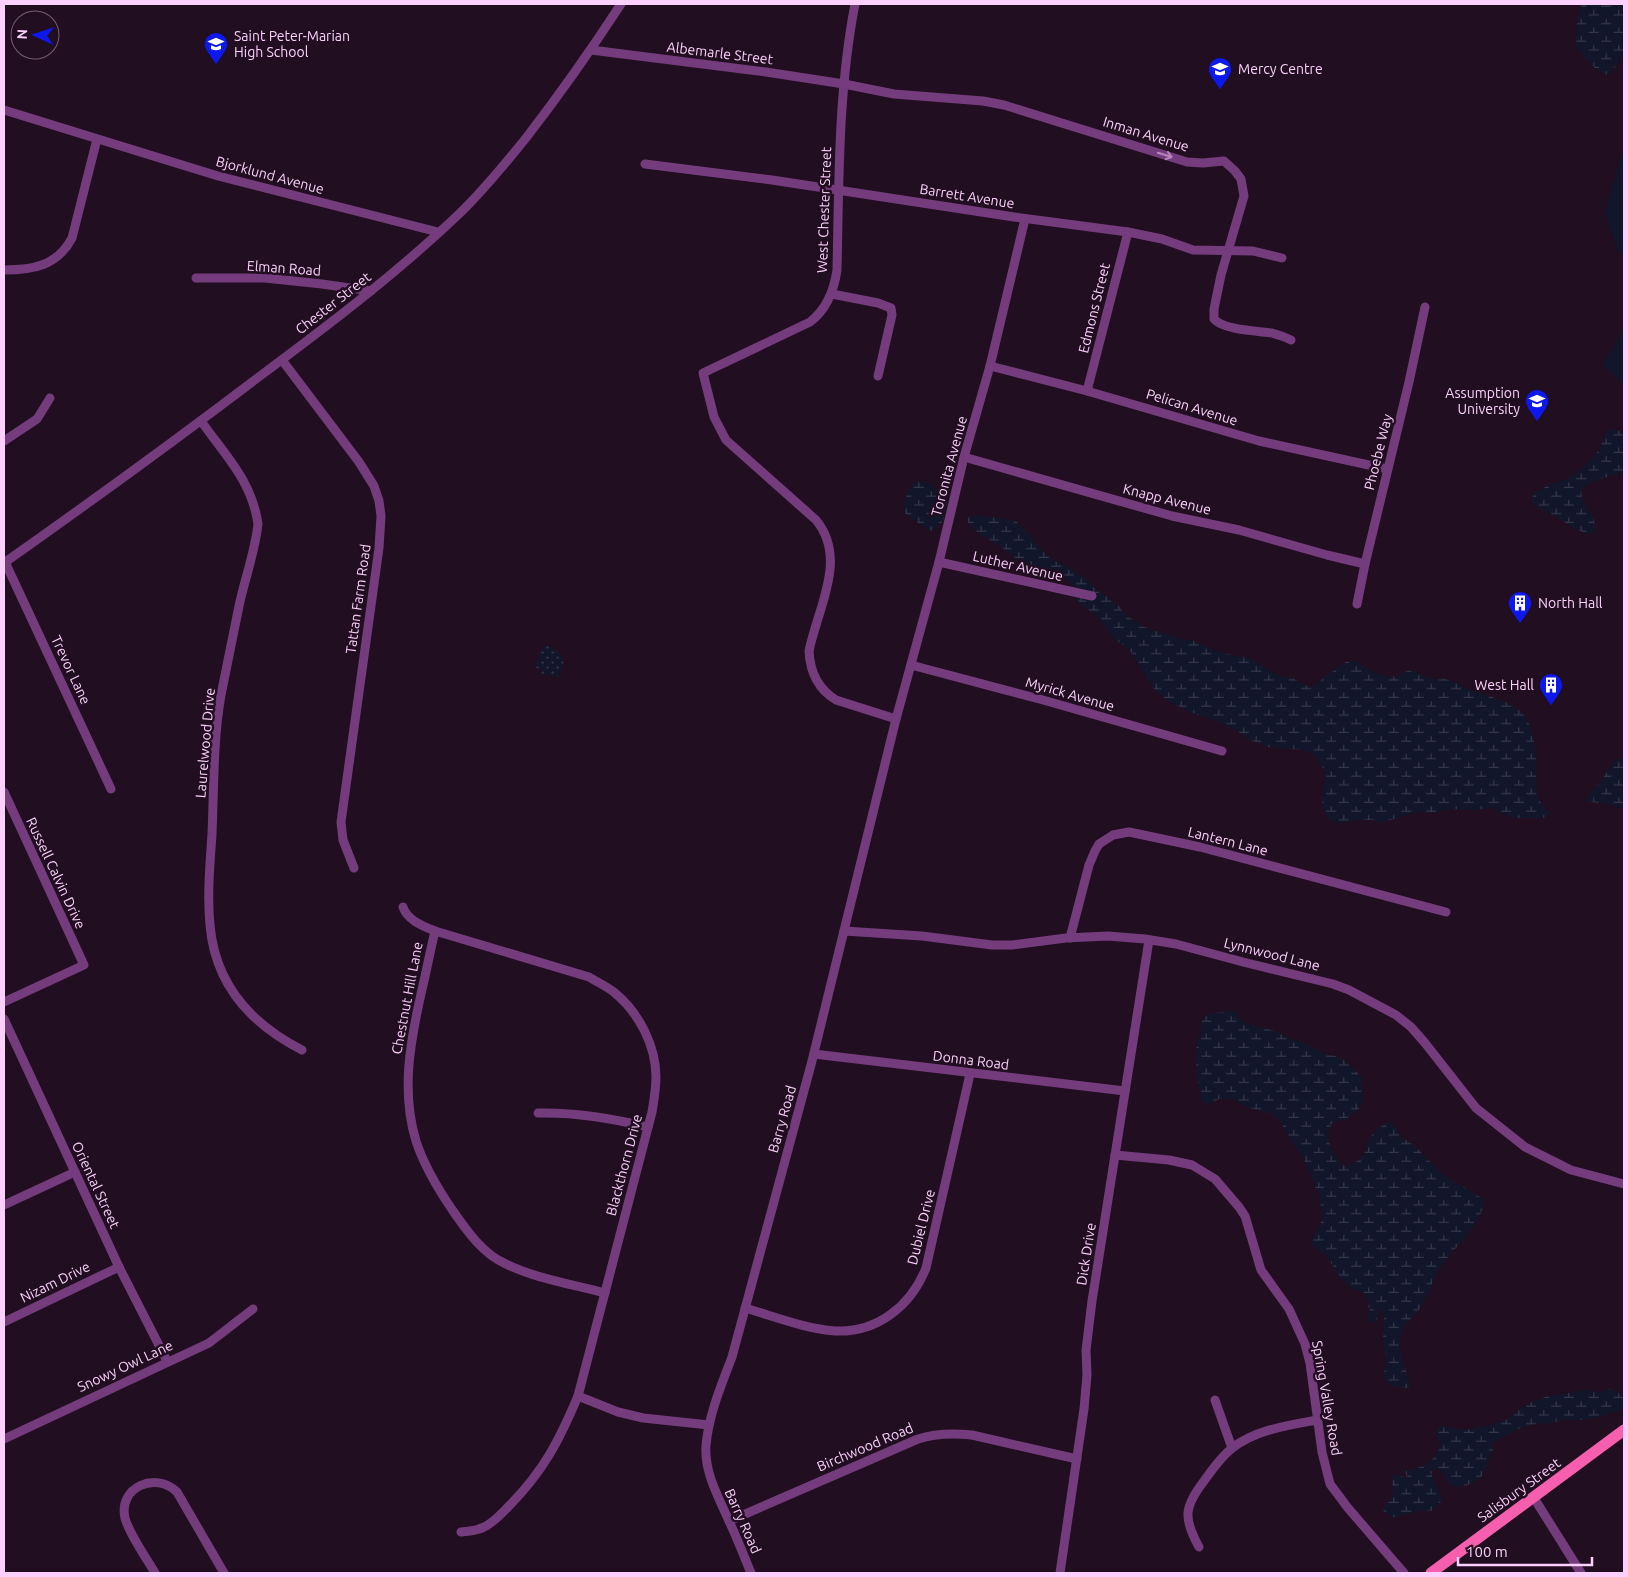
<svg xmlns="http://www.w3.org/2000/svg" width="1628" height="1577" font-family="Ubuntu,sans-serif">
	<style>
		.grass { fill: url(#grass-dots) }
		.wetland { fill: url(#wetland-marsh) }
		.pitch { fill: #12162a }
		.lines { fill: none; stroke-linecap: round; stroke-linejoin: round }
		.minor { stroke: #753c7d; stroke-width: 9 }
		.major { stroke: #f65eae; stroke-width: 11 }
		.oneway { stroke: #b886bc }
		.labels { text-anchor: middle; dominant-baseline: central; stroke-width: 5; stroke-linejoin: round; paint-order: stroke }
		.poi-label { font-size: 14px; fill: #fbd0fc; stroke: #210e20; text-anchor: start }
		.street-label { font-size: 14px; fill: #fbd0fc; stroke: #210e20 }
	</style>
	<defs>
		<pattern id="grass-dots" width="8" height="8" patternUnits="userSpaceOnUse" patternTransform="scale(1.25)"><rect width="8" height="8" fill="#12162a"/><path d="M2 2h.1M6 6h.1" fill="none" stroke="#35374a" stroke-width="1.8" stroke-linecap="round"/></pattern>
		<pattern id="wetland-marsh" width="20" height="14" patternUnits="userSpaceOnUse" patternTransform="scale(1.25)"><rect width="20" height="14" fill="#12162a"/><path d="M1 5h8M5 5V1M11 12h8M15 12V8" fill="none" stroke="#35374a"/></pattern>
	</defs>
	<rect width="100%" height="100%" fill="#210e20"/>
	<path class="grass" d="M546 645C564 652 568 661 558 677L542 674 541 669 536 668 535 666 543 648Z"/>
	<g class="wetland">
		<polygon points="1582,4 1624,4 1624,52 1613,71 1605,75 1596,69 1576,47 1577,22"/>
		<path d="M1613 429 1624 432V470C1610 479 1592 477 1581 491 1582 507 1596 512 1595 531L1590 534C1575 531 1566 522 1553 515 1546 511 1538 509 1532 503L1533 494 1550 484 1565 480 1587 464 1600 449 1603 439 1608 431Z"/>
		<path d="M917 480 930 484 947 503C944 518 945 524 930 531 926 528 908 516 906 514 901 506 909 485 917 480Z"/>
		<path d="M975 515 1015 520 1031 536 1037 545 1053 560 1068 567 1089 581 1095 588 1119 606 1124 613 1133 620 1139 622 1144 627 1186 640H1192L1214 650 1239 657H1248L1272 672 1286 678H1292L1309 687 1313 686 1344 663C1356 657 1361 665 1371 671 1375 673 1387 676 1392 677 1400 677 1406 668 1414 671 1420 673 1428 679 1435 679 1441 679 1444 678 1450 680 1457 682 1464 688 1470 690 1485 695 1515 702 1524 715 1531 724 1533 736 1535 746 1538 765 1530 803 1551 813L1543 818H1513L1491 808 1474 810 1448 809 1433 813 1417 812 1381 823 1372 820H1355L1351 822 1337 823 1333 822 1328 818 1323 807 1322 798 1324 789 1325 772 1316 756 1311 753 1303 750 1268 747 1250 740 1237 731 1216 721 1190 712 1168 701 1155 690 1129 649 1117 641 1094 613 1085 608 1077 600C1077 586 1068 578 1055 575 1051 573 1047 575 1043 574 1038 572 1036 570 1031 570L997 544 979 534 968 523V517Z"/>
		<polygon points="1621,758 1624,759 1624,809 1608,804 1584,801 1598,785 1615,760"/>
		<path d="M1232 1010 1236 1012 1242 1021 1248 1024 1275 1031 1288 1038 1305 1043 1325 1054 1339 1057 1347 1062 1362 1078C1362 1103 1368 1104 1345 1120 1316 1119 1330 1158 1347 1167 1353 1164 1362 1158 1365 1152 1367 1149 1367 1144 1368 1141 1372 1133 1384 1122 1392 1122L1402 1138 1413 1144 1440 1172 1483 1199C1487 1220 1450 1252 1439 1269 1432 1280 1430 1293 1423 1304 1417 1314 1405 1322 1402 1332 1396 1352 1408 1369 1410 1388 1401 1388 1385 1387 1384 1375 1384 1370 1387 1365 1386 1360 1386 1352 1383 1344 1383 1336 1383 1327 1386 1317 1382 1309L1379 1311 1377 1322H1370L1368 1315 1370 1310 1368 1306 1370 1302 1362 1292 1349 1287 1338 1275 1327 1256 1311 1244C1313 1234 1321 1227 1322 1218 1324 1209 1318 1203 1320 1194L1315 1187 1314 1181 1304 1159 1283 1128V1123L1271 1113 1249 1108 1232 1099H1219L1209 1105 1201 1100C1198 1082 1194 1063 1197 1044 1199 1036 1202 1030 1202 1021 1209 1008 1221 1016 1232 1010Z"/>
		<path d="M1611 1389 1617 1391 1624 1399V1408L1599 1417 1582 1420H1564L1547 1424 1538 1423C1533 1426 1529 1425 1523 1427 1512 1432 1502 1438 1491 1444L1493 1450C1489 1457 1487 1470 1484 1473 1478 1483 1465 1487 1454 1487L1449 1483 1441 1470 1434 1469 1431 1474 1443 1500 1431 1511H1418L1395 1518 1383 1511 1386 1504 1393 1497V1488L1391 1477 1395 1473 1408 1479 1404 1470C1423 1471 1449 1453 1436 1432L1441 1426H1446L1464 1430 1484 1427 1506 1420 1527 1404 1545 1397 1587 1390 1600 1392Z"/>
	</g>
	<g class="pitch">
		<polygon points="1624,147 1624,254 1618,252 1605,212"/>
		<polygon points="1624,330 1624,386 1603,365"/>
	</g>
	<g class="lines">
		<g class="minor">
			<path d="M591 50 766 72 844 84 894 94 983 101 1004 105 1187 162 1203 163 1224 161 1235 171 1241 179 1244 196 1221 275 1214 309V319C1223 330 1257 331 1272 333 1279 335 1285 337 1291 340"/>
			<polyline points="4,110 218,176 438,232"/>
			<polyline points="645,164 772,180 1014,217 1128,232 1162,239 1193,250 1253,251 1282,258"/>
			<path d="M4 270C33 270 57 266 72 238L97 139"/>
			<polyline points="196,278 265,278 322,284 371,291"/>
			<polyline points="832,294 878,303 891,308 892,315 878,376"/>
			<polyline points="282,360 359,462 374,486 379,501 381,516 379,548 341,822 343,840 354,868"/>
			<polyline points="990,366 1087,391 1259,441 1387,469"/>
			<polyline points="1087,391 1128,232"/>
			<path d="M201 421C225 455 252 481 258 524 255 552 245 578 239 606 233 635 227 665 221 695 213 740 214 788 212 834 210 864 207 895 210 925 215 984 251 1024 302 1050"/>
			<polyline points="4,441 37,419 50,398"/>
			<polyline points="964,457 1172,516 1239,530 1327,555 1365,564"/>
			<polyline points="5,562 111,789"/>
			<polyline points="939,562 1092,596"/>
			<path d="M4 563C89 503 173 442 256 379 326 327 396 274 459 214 483 191 505 164 526 138 560 94 591 50 621 4"/>
			<polyline points="1357,604 1365,564 1409,382 1425,307"/>
			<polyline points="911,665 1043,700 1222,751"/>
			<polyline points="896,719 939,562 964,457 990,366 1025,219"/>
			<polyline points="4,792 84,965 4,1002"/>
			<path d="M403 907C407 920 423 926 435 931L589 977C597 982 608 987 615 993 639 1013 656 1046 656 1077 656 1089 654 1100 652 1112L578 1396C559 1441 543 1472 508 1507 501 1514 493 1523 484 1527 477 1531 469 1531 461 1532"/>
			<path d="M435 931C430 952 426 973 421 994 410 1043 401 1092 416 1141 424 1166 438 1189 453 1211 467 1231 483 1254 506 1264 537 1279 572 1284 605 1293"/>
			<polyline points="844,931 922,936 992,945 1012,945 1066,938 1108,936 1145,939 1176,944 1243,962 1333,984 1349,990 1396,1015 1411,1027 1425,1043 1476,1108 1525,1147 1571,1170 1624,1184"/>
			<polyline points="1070,938 1089,865 1095,851 1099,844 1113,835 1129,832 1200,847 1446,912"/>
			<polyline points="4,1019 119,1267 167,1361"/>
			<polyline points="814,1054 1125,1091"/>
			<path d="M538 1113C576 1112 611 1118 648 1127"/>
			<polyline points="1115,1155 1169,1160 1192,1165 1215,1179 1239,1207 1245,1216 1261,1270 1289,1309 1305,1344 1310,1363 1322,1452 1330,1484 1348,1508 1404,1573"/>
			<polyline points="4,1205 75,1172"/>
			<path d="M745 1308C773 1316 806 1329 835 1331 877 1333 911 1306 926 1268L970 1074"/>
			<polyline points="4,1322 119,1267"/>
			<polyline points="578,1396 618,1412 643,1418 709,1425"/>
			<polyline points="1215,1400 1232,1448"/>
			<polyline points="4,1439 209,1343 253,1309"/>
			<polyline points="1534,1498 1581,1573"/>
			<path d="M729 1521 918 1439C936 1433 953 1433 972 1435L1077 1459"/>
			<path d="M1199 1547C1183 1518 1184 1507 1204 1481 1212 1470 1220 1458 1231 1449 1254 1430 1289 1425 1317 1420"/>
			<path d="M155 1573C147 1559 129 1534 125 1518 118 1487 156 1471 177 1492L224 1573"/>
			<path d="M751 1573C744 1556 737 1538 729 1521 718 1496 704 1472 706 1445 709 1414 721 1386 732 1357L812 1061 896 719 836 700C818 689 810 672 809 651 818 607 848 559 816 520L726 440 714 417 703 373 810 322C827 309 834 291 837 270 839 182 838 91 855 4"/>
			<polyline points="1060,1573 1084,1409 1087,1375 1086,1350 1092,1301 1149,940"/>
		</g>
		<polyline class="major" points="1431,1573 1624,1430"/>
	</g>
	<defs><path id="oneway-shaft" d="M-6 0H5M1.5-3L5.5 0L1.5 3" fill="none" stroke-width="1.6" stroke-linecap="round" stroke-linejoin="round" transform="scale(1.25)"/></defs>
	<use class="oneway" href="#oneway-shaft" transform="translate(1165 155) rotate(17)"/>
	<defs>
		<g id="school-pin" transform="scale(1.25)"><path d="M0 17L-7.5 6A9.5 9.5 0 1 1 7.5 6Z" fill="#0d19ec" stroke="#210e20"/><path d="M0-5L7-2L0 1L-7-2ZM-4 1L0 2.5L4 1V4Q0 6-4 4Z" fill="#fff"/></g>
		<g id="university-pin" transform="scale(1.25)"><path d="M0 17L-7.5 6A9.5 9.5 0 1 1 7.5 6Z" fill="#0d19ec" stroke="#210e20"/><path d="M0-5L7-2L0 1L-7-2ZM-4 1L0 2.5L4 1V4Q0 6-4 4Z" fill="#fff"/></g>
		<g id="building-pin" transform="scale(1.25)"><path d="M0 17L-7.5 6A9.5 9.5 0 1 1 7.5 6Z" fill="#0d19ec" stroke="#210e20"/><path d="M-4-6H4V6H1V3H-1V6H-4ZM-2.5-4.3h1.7v1.8h-1.7ZM.8-4.3h1.7v1.8H.8ZM-2.5-1h1.7V.8h-1.7ZM.8-1h1.7V.8H.8Z" fill="#fff"/></g>
	</defs>
	<g fill-rule="evenodd">
		<use href="#school-pin" x="216" y="44"/>
		<use href="#school-pin" x="1220" y="69"/>
		<use href="#university-pin" x="1537" y="401"/>
		<use href="#building-pin" x="1520" y="603"/>
		<use href="#building-pin" x="1551" y="685"/>
	</g>
	<g class="labels">
		<g class="poi-label">
			<text x="234" y="36">Saint Peter-Marian<tspan x="234" dy="16">High School</tspan></text>
			<text x="1238" y="69">Mercy Centre</text>
			<text x="1520" y="393" text-anchor="end">Assumption<tspan x="1520" dy="16">University</tspan></text>
			<text x="1538" y="603">North Hall</text>
			<text x="1534" y="685" text-anchor="end">West Hall</text>
		</g>
		<g class="street-label">
			<text transform="translate(720 53) rotate(7)">Albemarle Street</text>
			<text transform="translate(1146 134) rotate(17)">Inman Avenue</text>
			<text transform="translate(270 175) rotate(15)">Bjorklund Avenue</text>
			<text transform="translate(967 196) rotate(9)">Barrett Avenue</text>
			<text transform="translate(824 210) rotate(-88)">West Chester Street</text>
			<text transform="translate(284 268) rotate(4)">Elman Road</text>
			<text transform="translate(333 303) rotate(-38)">Chester Street</text>
			<text transform="translate(1094 308) rotate(-76)">Edmons Street</text>
			<text transform="translate(1192 407) rotate(17)">Pelican Avenue</text>
			<text transform="translate(1378 452) rotate(-76)">Phoebe Way</text>
			<text transform="translate(949 466) rotate(-75)">Toronita Avenue</text>
			<text transform="translate(1167 499) rotate(14)">Knapp Avenue</text>
			<text transform="translate(1018 566) rotate(13)">Luther Avenue</text>
			<text transform="translate(358 599) rotate(-82)">Tattan Farm Road</text>
			<text transform="translate(71 670) rotate(65)">Trevor Lane</text>
			<text transform="translate(1070 694) rotate(16)">Myrick Avenue</text>
			<text transform="translate(205 743) rotate(-85)">Laurelwood Drive</text>
			<text transform="translate(1228 841) rotate(14)">Lantern Lane</text>
			<text transform="translate(56 873) rotate(65)">Russell Calvin Drive</text>
			<text transform="translate(1272 954) rotate(14)">Lynnwood Lane</text>
			<text transform="translate(407 998) rotate(-79)">Chestnut Hill Lane</text>
			<text transform="translate(971 1060) rotate(7)">Donna Road</text>
			<text transform="translate(782 1119) rotate(-74)">Barry Road</text>
			<text transform="translate(624 1165) rotate(-75)">Blackthorn Drive</text>
			<text transform="translate(96 1185) rotate(65)">Oriental Street</text>
			<text transform="translate(921 1227) rotate(-76)">Dubiel Drive</text>
			<text transform="translate(1086 1254) rotate(-81)">Dick Drive</text>
			<text transform="translate(55 1282) rotate(-26)">Nizam Drive</text>
			<text transform="translate(125 1366) rotate(-25)">Snowy Owl Lane</text>
			<text transform="translate(1327 1398) rotate(80)">Spring Valley Road</text>
			<text transform="translate(865 1447) rotate(-23)">Birchwood Road</text>
			<text transform="translate(1519 1490) rotate(-36)">Salisbury Street</text>
			<text transform="translate(743 1521) rotate(66)">Barry Road</text>
		</g>
	</g>
	<rect width="1628" height="1577" fill="none" stroke="#fbd0fc" stroke-width="10"/>
	<g transform="translate(35 35) rotate(273)"><circle r="24" fill="#210e20" stroke="#785c78"/>
	<path d="M0-4L9 19L0 12L-9 19Z" fill="#0d19ec"/>
	<text y="-8" font-size="14" font-weight="bold" text-anchor="middle" fill="#fbd0fc">N</text>
	</g>
	<path d="M1458 1557v8h134v-8" fill="none" stroke="#fbd0fc" stroke-width="2.5"/>
	<text x="1466" y="1557" font-size="15" fill="#fbd0fc" stroke="#210e20" stroke-width="4" paint-order="stroke">100 m</text>
</svg>
